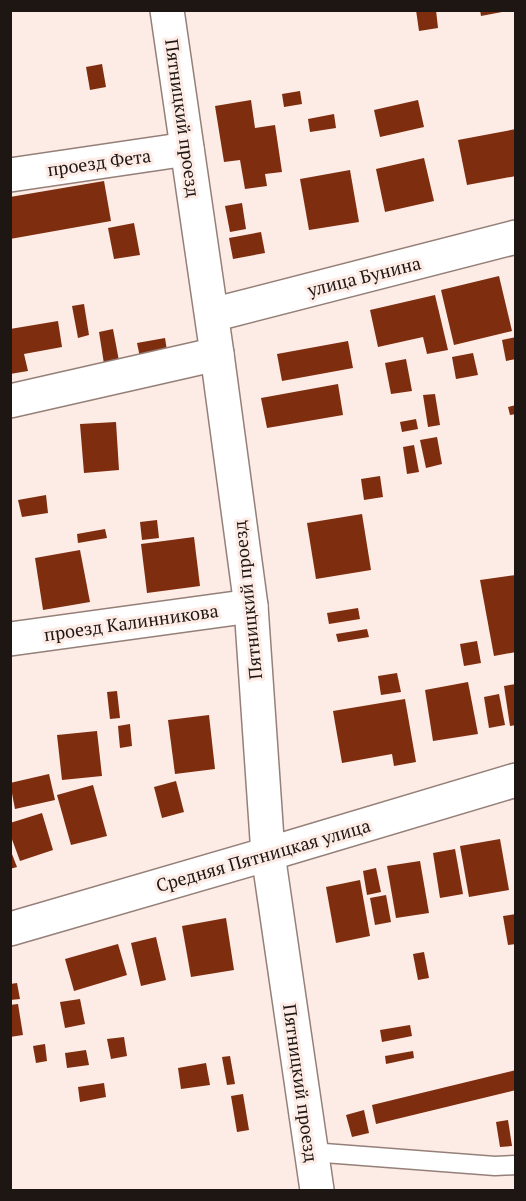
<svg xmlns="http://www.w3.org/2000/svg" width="526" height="1201" font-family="'PT Serif',serif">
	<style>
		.building { fill: #7e2d0f }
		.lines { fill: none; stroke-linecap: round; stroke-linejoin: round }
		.lane-casing { stroke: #958079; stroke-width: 21 }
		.street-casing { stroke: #958079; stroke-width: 36 }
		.lane { stroke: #fff; stroke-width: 18 }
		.street { stroke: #fff; stroke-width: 33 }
		.labels { text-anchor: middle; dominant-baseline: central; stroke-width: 6; stroke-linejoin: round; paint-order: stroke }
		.street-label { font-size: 18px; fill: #1e1613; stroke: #fdebe5 }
	</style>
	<rect width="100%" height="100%" fill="#fdebe5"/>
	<g class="building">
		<polygon points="416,10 436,10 438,28 419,31"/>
		<polygon points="480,10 502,10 502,12 481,16"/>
		<polygon points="102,64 106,87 90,90 86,67"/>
		<polygon points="300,91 302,104 284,107 282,94"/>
		<polygon points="251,100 255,128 275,125 282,172 265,174 267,186 245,189 240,160 224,162 215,106"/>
		<polygon points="418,100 424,127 380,137 374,110"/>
		<polygon points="334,114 336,128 310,132 308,119"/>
		<polygon points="516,129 516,176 467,185 458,140"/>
		<polygon points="424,158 434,201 385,212 376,169"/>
		<polygon points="350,170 359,222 309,230 300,179"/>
		<polygon points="104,181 111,221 10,239 10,197"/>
		<polygon points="242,203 246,229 230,232 225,206"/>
		<polygon points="134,223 140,255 114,259 108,228"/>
		<polygon points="261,232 265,253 233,259 229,238"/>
		<polygon points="499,276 512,331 454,345 441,290"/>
		<polygon points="435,295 448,350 427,354 423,337 378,347 370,310"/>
		<polygon points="84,304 89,335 78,338 72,306"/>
		<polygon points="58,321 62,347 24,354 28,371 10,374 10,329"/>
		<polygon points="113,329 119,361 104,364 99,332"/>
		<polygon points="516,337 516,359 506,361 502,340"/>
		<polygon points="165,338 168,357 141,362 137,343"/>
		<polygon points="348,341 353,368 282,381 277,354"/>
		<polygon points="473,353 478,375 456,379 452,357"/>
		<polygon points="406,359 412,391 391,394 385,363"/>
		<polygon points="338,384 343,415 267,428 261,398"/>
		<polygon points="435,394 440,425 428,427 423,395"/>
		<polygon points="516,405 516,414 510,415 508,407"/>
		<polygon points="416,419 418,429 402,432 400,422"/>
		<polygon points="116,422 119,470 84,473 80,424"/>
		<polygon points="437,437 442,464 426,468 420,440"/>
		<polygon points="414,445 419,472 407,474 403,447"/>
		<polygon points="380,476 383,497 364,500 361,479"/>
		<polygon points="46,495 48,513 22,517 18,500"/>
		<polygon points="362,514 371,570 316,579 307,523"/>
		<polygon points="157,520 159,538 142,540 140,522"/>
		<polygon points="105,529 107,538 78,543 77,534"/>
		<polygon points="194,537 200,586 147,593 141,544"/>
		<polygon points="80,550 90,602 43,610 35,558"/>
		<polygon points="516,575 516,652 494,656 480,580"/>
		<polygon points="358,608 360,619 329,624 327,613"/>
		<polygon points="367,629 369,637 338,642 336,634"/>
		<polygon points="477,641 481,663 464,666 460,644"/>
		<polygon points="397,673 401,692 381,695 378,676"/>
		<polygon points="468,682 478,734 433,741 425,690"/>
		<polygon points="516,684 516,725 510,726 504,686"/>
		<polygon points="117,691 120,718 110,719 107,692"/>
		<polygon points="499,694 505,725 489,728 484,697"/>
		<polygon points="405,699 416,762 394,766 392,754 342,763 333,711"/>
		<polygon points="209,715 215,769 175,774 168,720"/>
		<polygon points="130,724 132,746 120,748 118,726"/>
		<polygon points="97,731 102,776 62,780 57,735"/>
		<polygon points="49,774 55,800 15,809 10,783"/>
		<polygon points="176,781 184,812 162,818 154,787"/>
		<polygon points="93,785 107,836 71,845 57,795"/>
		<polygon points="42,813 53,850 20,861 10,834 10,823"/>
		<polygon points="500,839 509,890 469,897 460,846"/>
		<polygon points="10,849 17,867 10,869"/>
		<polygon points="455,849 463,894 440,898 433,853"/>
		<polygon points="420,861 429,913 396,918 387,866"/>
		<polygon points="376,868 381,892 367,895 363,871"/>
		<polygon points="360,880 370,936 336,943 326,887"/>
		<polygon points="386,895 391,922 375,925 370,898"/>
		<polygon points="516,914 516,944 508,945 503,916"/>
		<polygon points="226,918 234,970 191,977 182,926"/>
		<polygon points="156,937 166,980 141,986 131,943"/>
		<polygon points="118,944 127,975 74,991 65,959"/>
		<polygon points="424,952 429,978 418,980 413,954"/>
		<polygon points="17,983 20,999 10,1000 10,984"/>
		<polygon points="80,999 85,1024 65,1028 60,1002"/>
		<polygon points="18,1004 23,1035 10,1037 10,1005"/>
		<polygon points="410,1025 412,1036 382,1042 380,1030"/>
		<polygon points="124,1037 127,1056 111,1059 107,1039"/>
		<polygon points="45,1044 47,1061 36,1063 33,1046"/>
		<polygon points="86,1050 89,1065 67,1068 65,1053"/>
		<polygon points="413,1051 414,1058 386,1064 385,1056"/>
		<polygon points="230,1056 235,1084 227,1085 222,1057"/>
		<polygon points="206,1063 210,1085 181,1089 178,1068"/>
		<polygon points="516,1070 516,1090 376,1124 372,1105"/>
		<polygon points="104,1083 106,1097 80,1102 78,1087"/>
		<polygon points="243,1094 249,1130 237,1132 231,1096"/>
		<polygon points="364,1110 369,1133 352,1137 346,1115"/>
		<polygon points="508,1120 512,1146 500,1147 496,1122"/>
	</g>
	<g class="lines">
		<g class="lane-casing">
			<polyline id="lane" points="311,1152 495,1166 516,1165"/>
		</g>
		<g class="street-casing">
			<g id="street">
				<polyline points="167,10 217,354 251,606 268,854 317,1190"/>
				<polyline points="10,175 187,149"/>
				<polyline points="212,315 516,237"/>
				<polyline points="10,401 217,354"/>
				<polyline points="10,639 251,606"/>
				<polyline points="10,929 268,854 516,780"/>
			</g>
		</g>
		<use href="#lane" class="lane"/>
		<use href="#street" class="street"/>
	</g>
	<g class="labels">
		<g class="street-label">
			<text transform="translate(183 118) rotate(82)">Пятницкий проезд</text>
			<text transform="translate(99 162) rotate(-8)">проезд Фета</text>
			<text transform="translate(364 276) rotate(-14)">улица Бунина</text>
			<text transform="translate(247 600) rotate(-96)">Пятницкий проезд</text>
			<text transform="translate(131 622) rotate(-8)">проезд Калинникова</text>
			<text transform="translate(263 855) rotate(-16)">Средняя Пятницкая улица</text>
			<text transform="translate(301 1083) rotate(82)">Пятницкий проезд</text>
		</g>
	</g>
	<rect width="526" height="1201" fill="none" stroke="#1e1613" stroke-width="24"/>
</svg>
